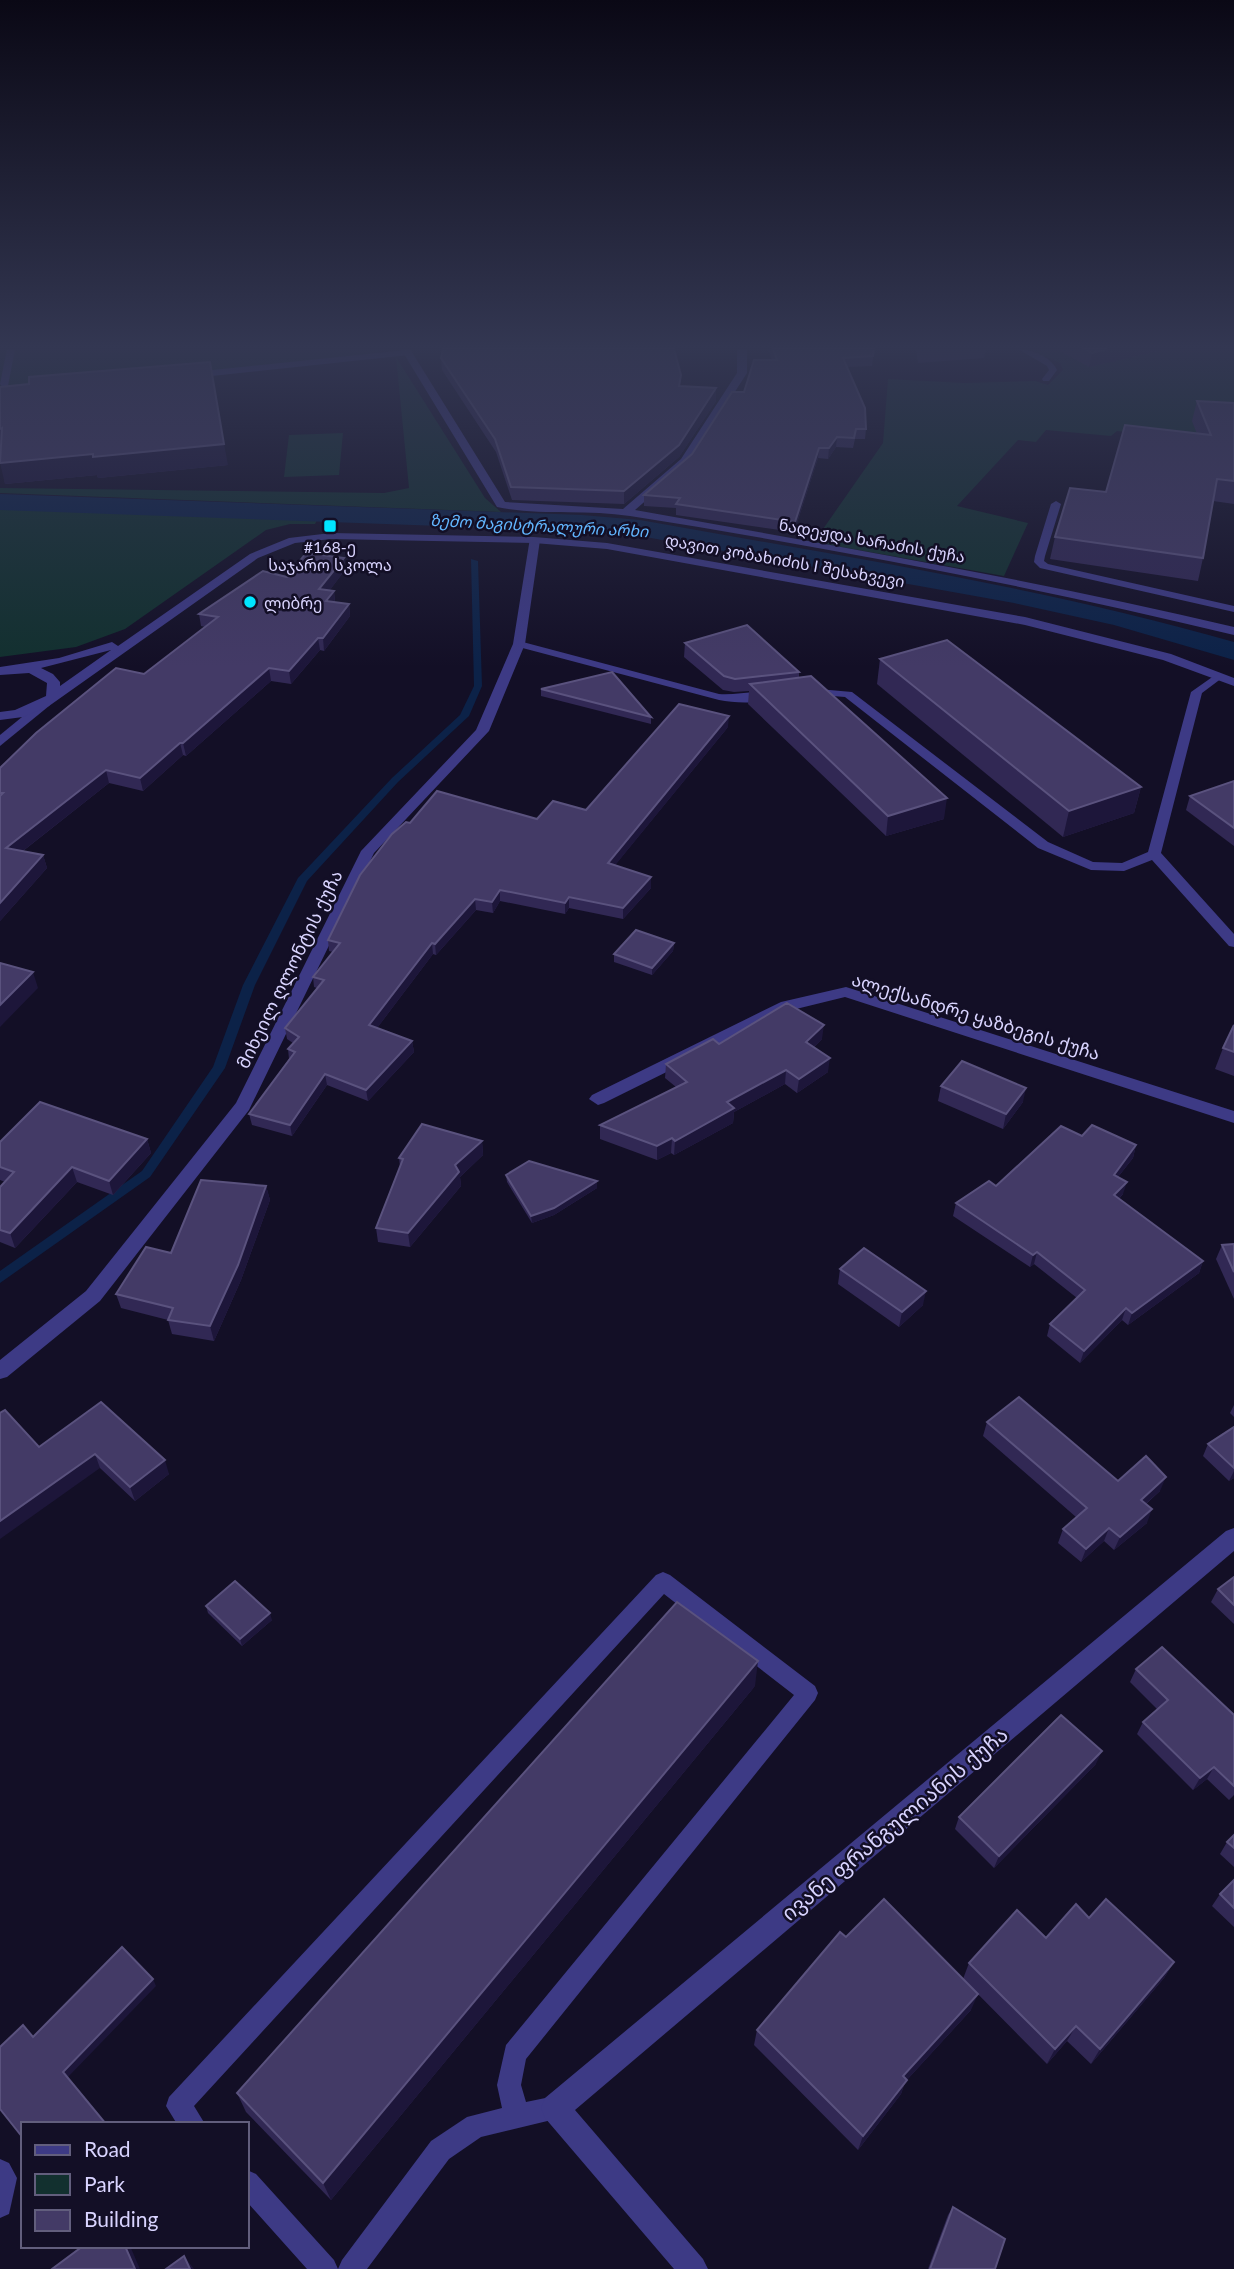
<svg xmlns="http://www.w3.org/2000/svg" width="1234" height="2269" font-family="Lato,'Noto Sans Georgian',sans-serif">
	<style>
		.green { fill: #12302f }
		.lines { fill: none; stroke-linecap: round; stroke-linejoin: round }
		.stream { fill: #0c2248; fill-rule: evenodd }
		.canal { fill: #0c2248; fill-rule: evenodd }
		.service { fill: #3d3a85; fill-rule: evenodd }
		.minor { fill: #3d3a85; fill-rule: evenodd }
		.tertiary { fill: #3d3a85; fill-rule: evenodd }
		.wall { fill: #312854 }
		.shaded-wall { fill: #1d163a }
		.building { fill: #433a66; stroke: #5a527e; stroke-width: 2 }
		.poi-dot { fill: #00e5ff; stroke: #130f26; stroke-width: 2.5 }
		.labels { text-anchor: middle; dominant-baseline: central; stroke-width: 5; stroke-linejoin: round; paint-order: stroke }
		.far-water-label { font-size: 16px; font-style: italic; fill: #62b6ff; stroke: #130f26 }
		.far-street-label { font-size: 16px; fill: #d9d4ff; stroke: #130f26 }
		.far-poi-label { font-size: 16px; fill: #d9d4ff; stroke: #130f26 }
		.street-label { font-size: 18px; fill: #d9d4ff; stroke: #130f26 }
		.near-street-label { font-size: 21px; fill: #d9d4ff; stroke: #130f26 }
	</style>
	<rect width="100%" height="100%" fill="#130f26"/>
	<g class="green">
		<polygon points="0,349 385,349 369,354 0,393"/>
		<polygon points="1028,349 1234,349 1234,446 1117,431 1111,436 1046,430 1036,442 1018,440 957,506 1028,523 1004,576 814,542 883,443 888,379 964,383 1035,381 1048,385 1063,370 1060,363"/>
		<polygon points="396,357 485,498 501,512 0,493 0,488 384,493 409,488"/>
		<polygon points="343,433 339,475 284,477 289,435"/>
		<polygon points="0,508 44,510 318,518 315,524 290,524 266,530 125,629 76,647 0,657"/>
	</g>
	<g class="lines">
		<polygon class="stream" points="471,559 478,561 482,686 469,716 398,782 307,881 255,985 225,1068 150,1177 0,1283 0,1271 142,1171 213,1067 243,985 298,878 392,778 460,715 474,686"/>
		<path class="canal" d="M0 494 582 515 640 520C839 556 1039 586 1234 642V660L1114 625 1014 603 640 536 582 531 0 510Z"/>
		<g class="service">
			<polygon points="7,349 15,349 8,386 4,389 0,384"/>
			<path d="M1018 349C1032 349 1051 357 1057 370L1049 381H1043L1042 379 1049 370 1047 366Z"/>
			<polygon points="406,350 410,353 409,355 193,378 189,375 193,372"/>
			<polygon points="1056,501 1061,504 1045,556 1044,561 1048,564 1234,606 1234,612 1040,568 1034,562 1035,556 1051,504"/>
			<path d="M519 641 719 694C735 696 762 688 774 696 761 705 735 703 719 700L515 646 513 644Z"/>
			<polygon points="1218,673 1224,676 1222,678 1202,693 1161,853 1234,934 1234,947 1229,946 1152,860 1124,871 1091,870 1038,848 845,697 807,694 801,691 807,688 852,692 1048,842 1093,862 1122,863 1148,852 1191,692"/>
			<polygon points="663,1572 670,1575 815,1686 818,1693 815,1700 526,2059 521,2085 526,2102 555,2096 564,2099 567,2108 564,2117 481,2137 449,2159 367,2269 307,2269 247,2202 247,2170 256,2174 334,2260 338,2269 342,2260 431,2141 467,2117 502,2108 497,2085 506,2045 794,1695 664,1594 194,2106 205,2124 177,2124 166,2106 169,2097 656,1575"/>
			<polygon points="0,2159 9,2163 17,2178 9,2214 0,2218"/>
		</g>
		<g class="minor">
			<path d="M401 349H410L505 502 623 509 681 459 737 373V349H747V373L689 463 635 510C835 546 1036 580 1234 627V635C1035 587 832 548 630 516 586 509 540 516 497 507Z"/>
			<polygon points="530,538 540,540 525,644 489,731 374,853 249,1110 100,1301 7,1377 0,1379 0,1360 86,1291 236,1103 361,851 476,730 513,644"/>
			<polygon points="44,699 51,703 49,706 0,746 0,735"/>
			<polygon points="846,987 1234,1111 1234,1123 845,997 792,1010 604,1103 598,1105 589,1099 592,1095 781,1002"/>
			<polygon points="1234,1528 1234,1551 575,2110 703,2259 708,2269 674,2269 545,2118 541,2108 545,2098 1226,1531"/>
		</g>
		<path class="tertiary" d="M331 533 534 537 607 543 1025 617 1171 654 1234 678V686L1163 660 1025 625 607 549 534 543 331 539 295 543 258 558 49 706 23 717 0 720V712L15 710 46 696 47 683 29 673 0 675V667L59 658 112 642 118 646 250 554 289 538ZM111 650 60 686V682L53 674 41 668Z"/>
	</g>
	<g class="wall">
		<polygon points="768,349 874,349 872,366 847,367 866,429 865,439 855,439 853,448 836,447 828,459 818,458 794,532 676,515 676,508 644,506 644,495 692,454 772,360"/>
		<polygon points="916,349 1006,349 985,352 984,358 918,363"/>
		<polygon points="1056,349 1167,349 1089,367"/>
		<polygon points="441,358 681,375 680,386 716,401 679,457 624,504 512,500 496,452 442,370"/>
		<polygon points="0,387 228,465 98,478 97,475 5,484 0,449"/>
		<polygon points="1197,401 1234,403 1234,504 1213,501 1203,558 1198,581 1050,559 1055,537 1106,492 1197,434 1192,421"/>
		<polygon points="344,558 345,570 329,591 334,591 335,602 349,604 350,616 324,651 320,650 291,684 271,681 186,756 183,755 143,791 109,783 23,851 43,855 47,868 0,921 0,768 144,674 205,627 201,626 199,614 287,577"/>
		<polygon points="685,643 799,672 799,678 944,819 886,836 748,704 749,691 734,692 723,690 684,657"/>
		<polygon points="880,659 1141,787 1134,813 1063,837 877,684"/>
		<polygon points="541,689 651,717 651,724 541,696"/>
		<polygon points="728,727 615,865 651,888 623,919 569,908 565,914 500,901 493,913 476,910 436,955 433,954 377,1028 412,1041 414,1052 368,1101 327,1085 292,1136 252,1125 249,1114 289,1059 288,1049 293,1043 287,1039 285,1028 317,988 314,987 313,977 333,952 329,951 328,940 410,823 537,819 586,810"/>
		<polygon points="1234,781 1234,846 1186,810 1190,796"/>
		<polygon points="674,943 673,951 652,975 614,962 614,954"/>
		<polygon points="1234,1025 1234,1076 1215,1069 1223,1048"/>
		<polygon points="822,1039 814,1047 828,1072 797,1093 785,1084 734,1112 733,1123 674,1155 671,1153 657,1160 600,1139 600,1125 676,1087 665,1078 666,1064 719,1044"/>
		<polygon points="941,1086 1023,1102 1003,1129 938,1101"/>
		<polygon points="1082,1136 1136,1145 1133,1158 1118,1177 1123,1194 1119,1199 1203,1261 1199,1273 1128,1325 1122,1320 1080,1363 1047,1336 1050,1324 1077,1298 1034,1264 1030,1267 953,1216 956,1203 996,1186"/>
		<polygon points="147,1139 151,1153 113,1195 77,1182 15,1248 0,1242 0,1187 5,1182 0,1180 0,1142"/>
		<polygon points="482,1141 483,1155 460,1177 461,1186 410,1247 378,1242 376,1228 400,1167 399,1158"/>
		<polygon points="506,1175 597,1188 554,1215 532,1223 507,1182"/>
		<polygon points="266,1186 270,1200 241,1280 214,1341 172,1334 168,1320 121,1308 116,1294"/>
		<polygon points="1234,1244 1234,1299 1216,1259 1222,1245"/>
		<polygon points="840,1269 923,1305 899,1327 838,1284"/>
		<polygon points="101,1402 169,1474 135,1501 100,1468 39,1447"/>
		<polygon points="1234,1405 1234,1417 1230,1413"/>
		<polygon points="987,1422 1118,1481 1160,1491 1146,1504 1147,1523 1114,1550 1104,1541 1081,1562 1058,1543 1063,1529 1076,1517 983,1436"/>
		<polygon points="1234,1427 1234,1478 1229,1481 1203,1456 1208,1444"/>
		<polygon points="1234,1577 1234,1624 1211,1602 1218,1589"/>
		<polygon points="206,1606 272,1620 242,1646 208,1613"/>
		<polygon points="1136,1669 1234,1715 1234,1795 1229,1800 1207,1779 1193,1790 1137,1734 1143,1722 1157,1709 1130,1682"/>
		<polygon points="755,1686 331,2200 246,2112 237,2093"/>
		<polygon points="1096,1764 994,1868 955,1829 959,1817"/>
		<polygon points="1234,1835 1234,1867 1220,1854 1227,1842"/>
		<polygon points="1234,1880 1234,1927 1212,1906 1220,1894"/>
		<polygon points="1089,1918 1174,1962 1164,1978 1091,2064 1067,2041 1047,2064 963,1979 969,1963 1046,1938"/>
		<polygon points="846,1937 971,2010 905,2082 901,2094 858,2150 754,2045 757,2030"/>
		<polygon points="953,2207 995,2269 928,2269 948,2215"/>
	</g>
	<g class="shaded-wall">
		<polygon points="986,349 1006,349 985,352"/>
		<polygon points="1107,349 1167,349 1089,367 1092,353"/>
		<polygon points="716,388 716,401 679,457 624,504 624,491"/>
		<polygon points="837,437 836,447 828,459 829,448"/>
		<polygon points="224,444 228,465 98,478 97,475 5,484 0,463 93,454"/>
		<polygon points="819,448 818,458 794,532 795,522"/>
		<polygon points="344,558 345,570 321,602 319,589"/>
		<polygon points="334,591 335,604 326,601"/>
		<polygon points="349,604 350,616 324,651 323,638"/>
		<polygon points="318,638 320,650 291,684 289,671"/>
		<polygon points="269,668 271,681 186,756 183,743"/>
		<polygon points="729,716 728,727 608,874 608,863"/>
		<polygon points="180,743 183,755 143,791 140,778"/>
		<polygon points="106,770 109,783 10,861 6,848"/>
		<polygon points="1141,787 1134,813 1063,837 1069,811"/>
		<polygon points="947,798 944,819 886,836 888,816"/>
		<polygon points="43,855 47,868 0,921 0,903"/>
		<polygon points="651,877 651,888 623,919 623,908"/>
		<polygon points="500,890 500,901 493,913 492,902"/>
		<polygon points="569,897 569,908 565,914 565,903"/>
		<polygon points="475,899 476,910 436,955 435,944"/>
		<polygon points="432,943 433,954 371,1036 369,1025"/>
		<polygon points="674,943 673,951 652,975 652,968"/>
		<polygon points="33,972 38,988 0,1027 0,1005"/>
		<polygon points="824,1025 822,1039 804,1056 806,1042"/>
		<polygon points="412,1041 414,1052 368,1101 366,1090"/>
		<polygon points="830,1058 828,1072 797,1093 799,1079"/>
		<polygon points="786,1070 785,1084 734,1112 733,1123 674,1155 675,1141 727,1102"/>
		<polygon points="325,1074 327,1085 292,1136 290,1125"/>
		<polygon points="1026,1088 1023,1102 1003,1129 1006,1114"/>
		<polygon points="672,1138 671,1153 657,1160 657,1146"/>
		<polygon points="147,1139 151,1153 113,1195 109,1181"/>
		<polygon points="482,1141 483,1155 460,1177 461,1186 410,1247 408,1233 455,1165"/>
		<polygon points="1136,1145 1133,1158 1110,1187 1114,1175"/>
		<polygon points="72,1167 77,1182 15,1248 10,1233"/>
		<polygon points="597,1181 597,1188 554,1215 532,1223 531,1216"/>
		<polygon points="1127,1182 1123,1194 1110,1208 1114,1195"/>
		<polygon points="266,1186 270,1200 241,1280 214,1341 210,1326"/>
		<polygon points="1037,1252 1034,1264 1030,1267 1033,1255"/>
		<polygon points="1203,1261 1199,1273 1128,1325 1132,1313"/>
		<polygon points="926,1291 923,1305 899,1327 902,1312"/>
		<polygon points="1126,1308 1122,1320 1080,1363 1084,1351"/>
		<polygon points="95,1454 100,1468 0,1539 0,1521"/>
		<polygon points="165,1460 169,1474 135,1501 130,1487"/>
		<polygon points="1234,1471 1234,1478 1229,1481"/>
		<polygon points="1166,1477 1160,1491 1135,1513 1141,1500"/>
		<polygon points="1152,1509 1147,1523 1114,1550 1120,1537"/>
		<polygon points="1109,1528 1104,1541 1081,1562 1086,1549"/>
		<polygon points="270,1613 272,1620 242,1646 240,1639"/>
		<polygon points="758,1661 755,1686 331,2200 323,2183"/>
		<polygon points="1102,1751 1096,1764 994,1868 999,1856"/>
		<polygon points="1214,1767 1207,1779 1193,1790 1200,1778"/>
		<polygon points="1174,1962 1164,1978 1091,2064 1100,2049"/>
		<polygon points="153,1979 156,1986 67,2078 63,2072"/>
		<polygon points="978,1994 971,2010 905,2082 901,2094 858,2150 863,2136 903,2076"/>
		<polygon points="1076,2026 1067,2041 1047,2064 1055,2049"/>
		<polygon points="125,2246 130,2246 140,2269 135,2269"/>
		<polygon points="184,2256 194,2269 190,2269"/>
	</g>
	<g class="building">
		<polygon points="443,349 674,349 681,375 679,386 716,388 679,445 624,491 511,487 495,439 441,358"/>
		<polygon points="773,349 874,349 873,356 843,358 865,408 866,429 856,429 854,438 837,437 829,448 819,448 795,522 676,504 680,498 644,495 692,454 732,392 744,392 754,360 777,360"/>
		<polygon points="1085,349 1107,349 1092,353"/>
		<polygon points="210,362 224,444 93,457 93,454 0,463 2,428 0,429 0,387 29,384 29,377"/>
		<polygon points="1197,401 1234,403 1234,481 1217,479 1203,558 1055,537 1070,488 1106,492 1125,425 1211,435"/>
		<polygon points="306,553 344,558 319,589 334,591 326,601 349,604 323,638 318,638 289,671 269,668 183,743 180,743 140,778 106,770 6,848 43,855 0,903 0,796 3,793 0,793 0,768 36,733 116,668 144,674 218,617 199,614 263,571 287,577"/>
		<polygon points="747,625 799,672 735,679 724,676 685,643"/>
		<polygon points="947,640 1141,787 1069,811 880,659"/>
		<polygon points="612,672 651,717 541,689"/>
		<polygon points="811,676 947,798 888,816 750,684"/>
		<polygon points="679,704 729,716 608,863 651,877 623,908 569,897 565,903 500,890 492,902 475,899 435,944 432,943 369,1025 412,1041 366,1090 325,1074 290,1125 249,1114 295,1052 288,1049 299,1037 285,1028 324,980 313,977 340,943 328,940 360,875 392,834 406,822 410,823 437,791 537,819 553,801 586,810"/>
		<polygon points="1234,781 1234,828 1190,796"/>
		<polygon points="636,930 674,943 652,968 614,954"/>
		<polygon points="0,963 33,972 0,1005"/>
		<polygon points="787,1003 824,1025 806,1042 830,1058 799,1079 786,1070 727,1102 734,1108 675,1141 672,1138 657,1146 600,1125 687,1082 666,1064 713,1039 719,1044"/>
		<polygon points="1234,1025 1234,1052 1223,1048"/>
		<polygon points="962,1061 1026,1088 1006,1114 941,1086"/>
		<polygon points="40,1102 147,1139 109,1181 72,1167 10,1233 0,1230 0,1187 14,1172 0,1167 0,1142"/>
		<polygon points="422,1124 482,1141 455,1165 459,1172 408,1233 376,1228 403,1159 399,1158"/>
		<polygon points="1092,1125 1136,1145 1114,1175 1127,1182 1114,1195 1203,1261 1132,1313 1126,1308 1084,1351 1050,1324 1085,1290 1037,1252 1033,1255 956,1203 989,1181 996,1186 1061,1126 1082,1136"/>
		<polygon points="529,1161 597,1181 554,1208 531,1216 506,1175"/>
		<polygon points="201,1180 266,1186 238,1265 210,1326 168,1320 173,1308 116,1294 146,1247 171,1253"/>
		<polygon points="1234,1244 1234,1272 1222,1245"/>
		<polygon points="864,1248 926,1291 902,1312 840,1269"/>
		<polygon points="1019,1397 1118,1481 1146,1456 1166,1477 1141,1500 1152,1509 1120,1537 1109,1528 1086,1549 1063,1529 1087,1508 987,1422"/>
		<polygon points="101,1402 165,1460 130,1487 95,1454 0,1521 0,1413 5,1410 39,1447"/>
		<polygon points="1234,1427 1234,1468 1208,1444"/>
		<polygon points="1234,1577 1234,1605 1218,1589"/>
		<polygon points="235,1581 270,1613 240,1639 206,1606"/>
		<polygon points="677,1602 758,1661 323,2183 237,2093"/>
		<polygon points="1162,1647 1234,1715 1234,1786 1214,1767 1200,1778 1143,1722 1168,1700 1136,1669"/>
		<polygon points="1061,1715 1102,1751 999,1856 959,1817"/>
		<polygon points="1234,1835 1234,1848 1227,1842"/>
		<polygon points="1234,1880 1234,1908 1220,1894"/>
		<polygon points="884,1899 978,1994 903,2076 907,2080 863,2136 757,2030 840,1932 846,1937"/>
		<polygon points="1106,1899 1174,1962 1100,2049 1076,2026 1055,2049 969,1963 1017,1910 1046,1938 1076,1904 1089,1918"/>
		<polygon points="122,1947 153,1979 63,2072 106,2124 23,2124 23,2138 0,2109 0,2047 23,2025 33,2037"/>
		<polygon points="953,2207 1005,2239 995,2269 930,2269"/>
		<polygon points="83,2246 125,2246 135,2269 52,2269"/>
		<polygon points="184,2256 190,2269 166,2269"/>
	</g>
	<linearGradient id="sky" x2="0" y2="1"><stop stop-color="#0a0815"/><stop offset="0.52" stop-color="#333752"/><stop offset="1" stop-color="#333752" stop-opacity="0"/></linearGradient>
	<rect width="1234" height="667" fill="url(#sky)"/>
	<g class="poi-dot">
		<rect x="323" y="519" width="14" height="14" rx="3.5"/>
		<circle cx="250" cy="602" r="7"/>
	</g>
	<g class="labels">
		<g class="far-water-label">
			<text transform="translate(539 525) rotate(3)">ზემო მაგისტრალური არხი</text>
		</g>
		<g class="far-street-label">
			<text transform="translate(872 540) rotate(10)">ნადეჟდა ხარაძის ქუჩა</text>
			<text transform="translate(785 560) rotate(10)">დავით კობახიძის I შესახვევი</text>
		</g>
		<g class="far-poi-label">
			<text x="330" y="546">#168-ე<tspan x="330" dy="18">საჯარო სკოლა</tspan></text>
			<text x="264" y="602" text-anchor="start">ლიბრე</text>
		</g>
		<g class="street-label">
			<text transform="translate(289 969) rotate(-64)">მიხეილ ღლონტის ქუჩა</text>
			<text transform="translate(976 1016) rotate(17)">ალექსანდრე ყაზბეგის ქუჩა</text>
		</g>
		<g class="near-street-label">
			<text transform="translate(894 1823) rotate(-40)">ივანე ფრანგულიანის ქუჩა</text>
		</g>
	</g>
	<rect x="21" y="2122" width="228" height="126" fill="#130f26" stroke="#625e7d" stroke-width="2"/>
	<rect x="35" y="2145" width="35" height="10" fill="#3d3a85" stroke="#625e7d" stroke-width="2"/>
	<text x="84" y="2157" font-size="21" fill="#d9d4ff">Road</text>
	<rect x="35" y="2174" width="35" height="21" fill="#12302f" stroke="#625e7d" stroke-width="2"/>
	<text x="84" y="2192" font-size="21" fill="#d9d4ff">Park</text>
	<rect x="35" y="2210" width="35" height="21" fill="#433a66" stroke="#625e7d" stroke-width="2"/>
	<text x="84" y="2227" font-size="21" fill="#d9d4ff">Building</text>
</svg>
